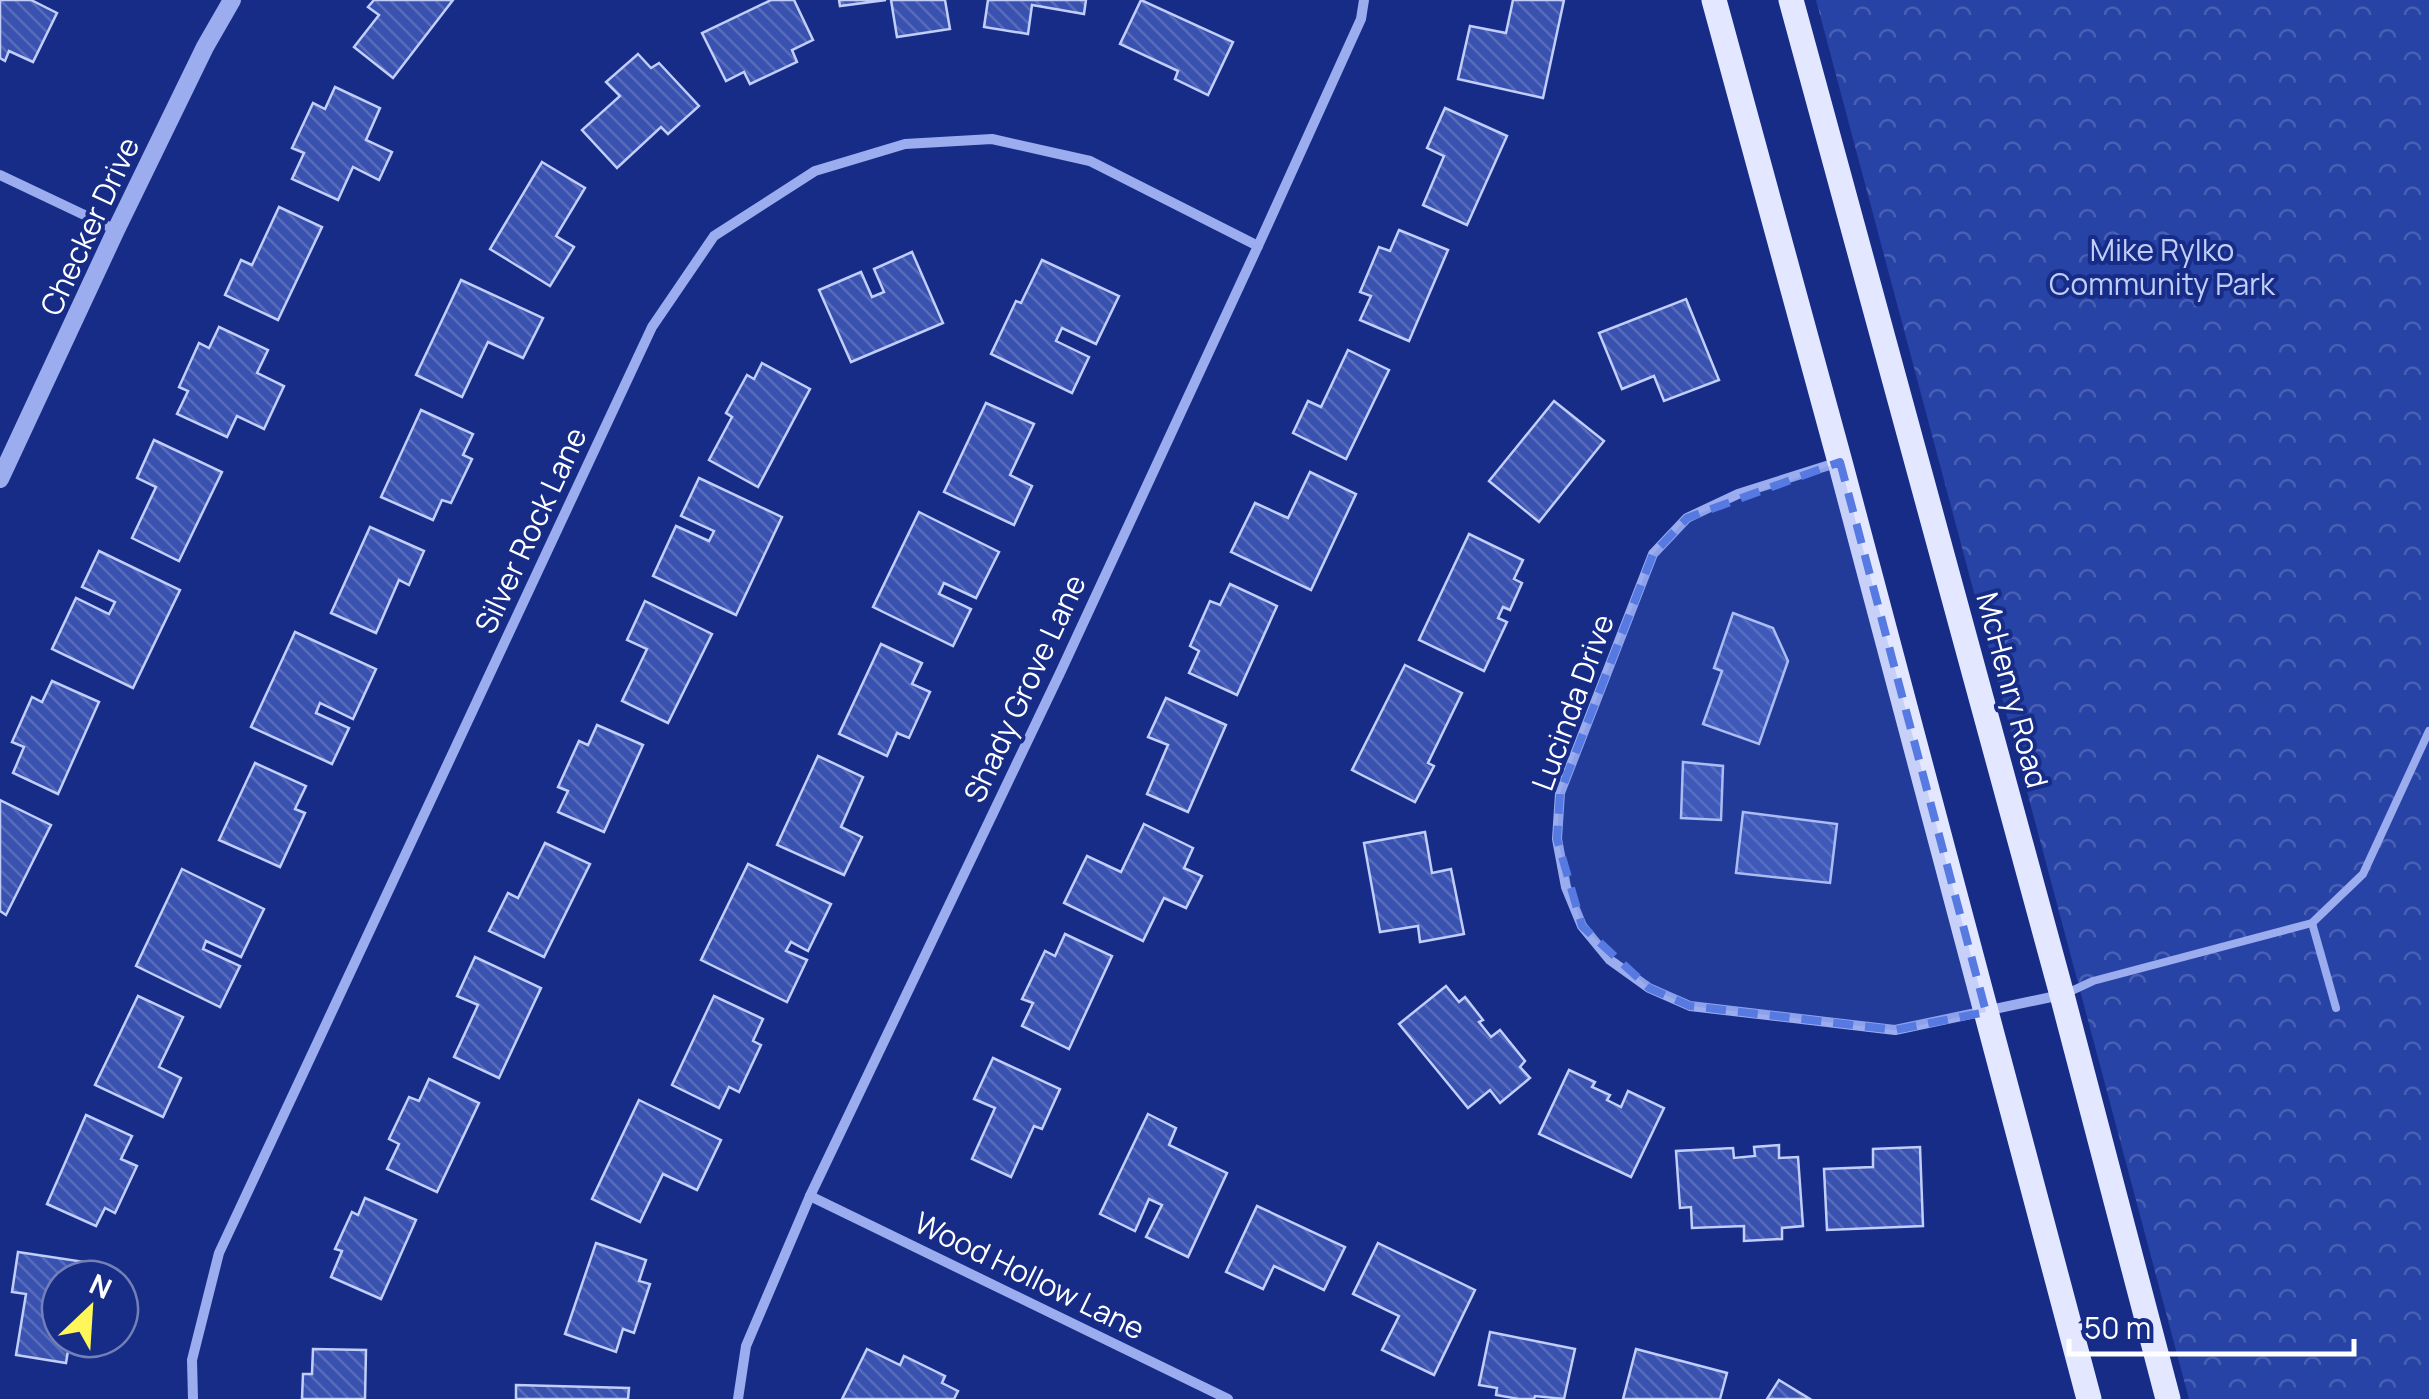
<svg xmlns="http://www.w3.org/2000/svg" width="2429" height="1399" font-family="Manrope,sans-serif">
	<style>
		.forest { fill: url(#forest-crowns) }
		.building { fill: url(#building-back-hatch); stroke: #c1cefa; stroke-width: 2.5 }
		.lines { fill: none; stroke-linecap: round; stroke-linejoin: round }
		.service { stroke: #9badee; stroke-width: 8 }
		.minor { stroke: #9badee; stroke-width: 10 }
		.tertiary { stroke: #9badee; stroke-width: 18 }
		.primary { stroke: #e3e7ff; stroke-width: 25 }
		.marked { fill: #567ae2; fill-opacity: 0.2; stroke: #567ae2; stroke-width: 8; stroke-dasharray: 20 12; stroke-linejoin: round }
		.labels { text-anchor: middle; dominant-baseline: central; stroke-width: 8; stroke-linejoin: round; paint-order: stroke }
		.street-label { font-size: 30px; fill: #fff; stroke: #162c87 }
		.park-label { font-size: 30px; fill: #c1cefa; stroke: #162c87 }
	</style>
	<defs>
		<pattern id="forest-crowns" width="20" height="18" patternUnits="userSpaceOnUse" patternTransform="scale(2.5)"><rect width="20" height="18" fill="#2843a6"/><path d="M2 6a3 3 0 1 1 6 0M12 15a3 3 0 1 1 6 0" fill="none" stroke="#485fb3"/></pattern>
		<pattern id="building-back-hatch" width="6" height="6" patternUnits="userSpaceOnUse" patternTransform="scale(2.5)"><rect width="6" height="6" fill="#3a52af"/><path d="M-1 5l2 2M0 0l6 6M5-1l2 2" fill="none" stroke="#586cbb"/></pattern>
	</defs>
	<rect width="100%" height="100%" fill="#162c87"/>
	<polygon class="forest" points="1816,0 2429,0 2429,1399 2189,1399"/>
	<g class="building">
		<polygon points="0,0 31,0 57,13 33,62 9,51 5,61 0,58"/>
		<polygon points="374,0 453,0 393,78 354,47 379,15 368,7"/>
		<polygon points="771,0 794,0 813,40 792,50 797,62 750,84 744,72 726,81 702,33"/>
		<polygon points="839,0 886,0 840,6"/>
		<polygon points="891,0 945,0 950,29 897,37"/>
		<polygon points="988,0 1086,0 1084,14 1032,5 1028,34 984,27"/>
		<polygon points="1141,0 1233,42 1208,95 1175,79 1178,71 1120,44"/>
		<polygon points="1513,0 1564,0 1543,98 1458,79 1470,26 1506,33"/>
		<polygon points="638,54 651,68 659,63 699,106 668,134 661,127 617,168 582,130 620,96 606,82"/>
		<polygon points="335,87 380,108 366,140 392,152 379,180 353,167 338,200 292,179 304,153 292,148 313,103 325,109"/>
		<polygon points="1445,108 1507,136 1467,225 1423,205 1444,156 1427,148"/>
		<polygon points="542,162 585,188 556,236 574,247 550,286 490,249"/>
		<polygon points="279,207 322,227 278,320 225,295 241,260 252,265"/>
		<polygon points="1399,230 1448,250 1409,341 1360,320 1371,296 1360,292 1379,247 1390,251"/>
		<polygon points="912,252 943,323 851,362 819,290 861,272 872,297 884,292 874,269"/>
		<polygon points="1042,260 1119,296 1096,344 1062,328 1056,341 1089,357 1072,393 991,354 1016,301 1021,303"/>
		<polygon points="461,280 543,318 523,358 488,342 462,397 416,375"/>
		<polygon points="1686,299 1719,380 1664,401 1654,376 1622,389 1599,333"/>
		<polygon points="219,327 268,350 257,373 284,386 264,429 237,416 227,437 177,414 188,391 179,387 199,343 209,348"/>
		<polygon points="1348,350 1389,370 1346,459 1293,433 1308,401 1321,407"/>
		<polygon points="762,363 810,389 758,487 709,460 732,417 726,413 747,375 754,379"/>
		<polygon points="1554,401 1604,441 1539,522 1489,481"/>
		<polygon points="986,403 1034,424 1010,475 1032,486 1014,525 944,492"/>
		<polygon points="421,410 473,434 463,455 472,459 451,503 442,500 433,520 381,497"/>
		<polygon points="154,440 222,472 179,561 132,538 156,487 137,478"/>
		<polygon points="1310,472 1356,494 1311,590 1231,552 1255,503 1288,518"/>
		<polygon points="699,478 782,517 736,615 653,576 676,526 709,541 714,531 681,516"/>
		<polygon points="919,512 999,552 976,598 944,583 939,594 971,609 953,646 873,607"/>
		<polygon points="370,527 424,551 409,585 399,580 376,633 331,613"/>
		<polygon points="1469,534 1523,560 1514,579 1522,583 1510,610 1503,607 1498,618 1507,622 1484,671 1419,640"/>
		<polygon points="99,551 180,590 133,688 52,649 76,598 109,614 115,602 82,587"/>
		<polygon points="1230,584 1277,606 1237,695 1189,673 1199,651 1190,646 1210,601 1220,605"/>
		<polygon points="645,601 712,634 668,723 622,701 647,649 627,640"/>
		<polygon points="1733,613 1773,628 1788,661 1759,744 1703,724 1722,671 1714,668"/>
		<polygon points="295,632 376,669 353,719 320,703 316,713 349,728 332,764 251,727"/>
		<polygon points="881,644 922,663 912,684 930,692 909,738 897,733 887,756 839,734"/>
		<polygon points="1405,665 1462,693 1428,763 1434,766 1415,802 1352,770"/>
		<polygon points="52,681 99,702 58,794 13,773 24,747 12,742 32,697 42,702"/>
		<polygon points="1166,698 1226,725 1188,812 1147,794 1168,745 1148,737"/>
		<polygon points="597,725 643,745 604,832 558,812 568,791 558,787 579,741 588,745"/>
		<polygon points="818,756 863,777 841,827 862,837 844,875 777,845"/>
		<polygon points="1683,762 1723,766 1721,820 1681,818"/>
		<polygon points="255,763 306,786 295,809 305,813 280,867 219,840"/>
		<polygon points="0,800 51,825 6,915 0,911"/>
		<polygon points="1743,812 1837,824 1830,883 1736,873"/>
		<polygon points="1144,824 1193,848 1184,868 1202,876 1186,908 1164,898 1143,941 1064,903 1087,856 1121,872"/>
		<polygon points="1425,832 1432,873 1451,869 1464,934 1420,942 1418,926 1380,932 1364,843"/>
		<polygon points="545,843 590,864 544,957 489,931 508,893 518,898"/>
		<polygon points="748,864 831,904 808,951 791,942 786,951 807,960 787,1002 701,960"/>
		<polygon points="182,869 264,909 241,957 206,941 203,949 240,966 220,1007 136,966"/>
		<polygon points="1065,934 1112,956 1069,1049 1022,1026 1033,1003 1022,999 1045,951 1055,956"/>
		<polygon points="475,957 541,988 499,1078 454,1057 478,1005 457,996"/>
		<polygon points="1446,986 1459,1002 1465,997 1483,1020 1479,1022 1491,1037 1500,1030 1525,1061 1520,1067 1530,1078 1500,1103 1490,1090 1468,1108 1399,1024"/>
		<polygon points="138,996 183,1017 159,1067 181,1078 163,1117 95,1085"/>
		<polygon points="714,996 763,1019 753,1041 761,1045 739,1092 729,1087 719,1108 672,1085"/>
		<polygon points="993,1058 1060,1089 1042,1129 1034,1126 1011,1177 972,1159 995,1108 974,1099"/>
		<polygon points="1569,1070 1595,1082 1592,1087 1610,1095 1607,1100 1621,1107 1628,1091 1664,1108 1631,1177 1539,1134"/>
		<polygon points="429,1079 479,1103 437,1192 387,1169 399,1144 389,1139 409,1097 419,1101"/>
		<polygon points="639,1100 721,1140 697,1190 663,1174 640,1222 592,1199"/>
		<polygon points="1148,1114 1176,1128 1169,1145 1227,1173 1188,1257 1146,1237 1162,1205 1149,1199 1135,1231 1100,1214"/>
		<polygon points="86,1115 132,1136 121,1159 137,1166 115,1213 105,1208 96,1226 47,1204"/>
		<polygon points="1779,1145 1779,1158 1798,1157 1803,1226 1782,1228 1782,1239 1744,1241 1744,1226 1692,1228 1691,1207 1680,1208 1676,1151 1733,1148 1734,1158 1755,1156 1754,1147"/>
		<polygon points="1920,1147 1923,1226 1827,1230 1824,1169 1873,1167 1873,1149"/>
		<polygon points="365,1198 416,1220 381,1299 331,1277 342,1251 335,1249 352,1212 358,1215"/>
		<polygon points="1257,1206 1345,1247 1324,1290 1274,1266 1263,1289 1226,1272"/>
		<polygon points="596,1243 646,1260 639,1281 650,1284 634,1333 623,1329 616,1352 565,1334"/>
		<polygon points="1378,1243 1475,1290 1434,1375 1382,1350 1399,1316 1353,1294"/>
		<polygon points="18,1252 91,1263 89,1279 60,1279 60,1339 70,1339 66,1363 16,1355 26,1294 12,1292"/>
		<polygon points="1490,1332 1575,1349 1564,1399 1535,1396 1534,1399 1519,1399 1496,1395 1497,1388 1479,1385"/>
		<polygon points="313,1349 366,1350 365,1399 302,1399 303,1374 312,1374"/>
		<polygon points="867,1349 900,1365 904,1356 945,1376 942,1383 958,1391 954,1399 842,1399"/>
		<polygon points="1636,1349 1727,1373 1720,1399 1623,1399"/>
		<polygon points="1779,1380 1810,1399 1767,1399"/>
		<polygon points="516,1385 629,1388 628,1399 516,1399"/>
	</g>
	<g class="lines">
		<g class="service">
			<polyline points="2312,923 2336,1008"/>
			<polyline points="2065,994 2093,981 2312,923 2363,874 2429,731"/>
		</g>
		<g class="minor">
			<polyline points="0,175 116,230"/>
			<polyline points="1839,462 1738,494 1687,518 1653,554 1560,793 1557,839 1566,887 1582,926 1610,960 1649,988 1690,1006 1895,1030 2061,995"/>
			<polyline points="810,1196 1228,1399"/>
			<polyline points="193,1399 192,1360 219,1253 652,327 714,236 815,171 905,144 992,139 1090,161 1258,246"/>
			<polyline points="738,1399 746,1346 810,1196 1060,673 1258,246 1361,19 1364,0"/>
		</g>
		<polyline class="tertiary" points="0,479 116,230 205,47 232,0"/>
		<g class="primary">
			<polyline points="1714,0 1840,462 2089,1399"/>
			<polyline points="1791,0 2062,995 2168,1399"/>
		</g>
	</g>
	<path class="marked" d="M1840 462 1986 1012 1895 1030 1690 1006 1649 988 1582 926 1557 839 1560 793 1653 554 1687 518Z"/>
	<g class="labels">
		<g class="street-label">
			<text transform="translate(89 226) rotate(-65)">Checker Drive</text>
			<text transform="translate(530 530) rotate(-65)">Silver Rock Lane</text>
			<text transform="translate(1024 688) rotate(-65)">Shady Grove Lane</text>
			<text transform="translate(2013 690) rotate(75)">McHenry Road</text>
			<text transform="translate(1572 702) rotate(-70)">Lucinda Drive</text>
			<text transform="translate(1030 1275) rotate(26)">Wood Hollow Lane</text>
		</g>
		<g class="park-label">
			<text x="2162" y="249">Mike Rylko<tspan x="2162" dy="34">Community Park</tspan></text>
		</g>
	</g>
	<g transform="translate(90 1309) rotate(25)"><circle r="48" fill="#162c87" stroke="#7380b7" stroke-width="2.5"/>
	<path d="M0-8L18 38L0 25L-18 38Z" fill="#fff659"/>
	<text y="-15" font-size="28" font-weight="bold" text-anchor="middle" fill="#ffffff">N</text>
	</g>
	<path d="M2069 1339v15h285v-15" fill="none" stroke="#ffffff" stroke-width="5"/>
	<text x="2084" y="1339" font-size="30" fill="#ffffff" stroke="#162c87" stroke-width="8" paint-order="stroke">50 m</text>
</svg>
